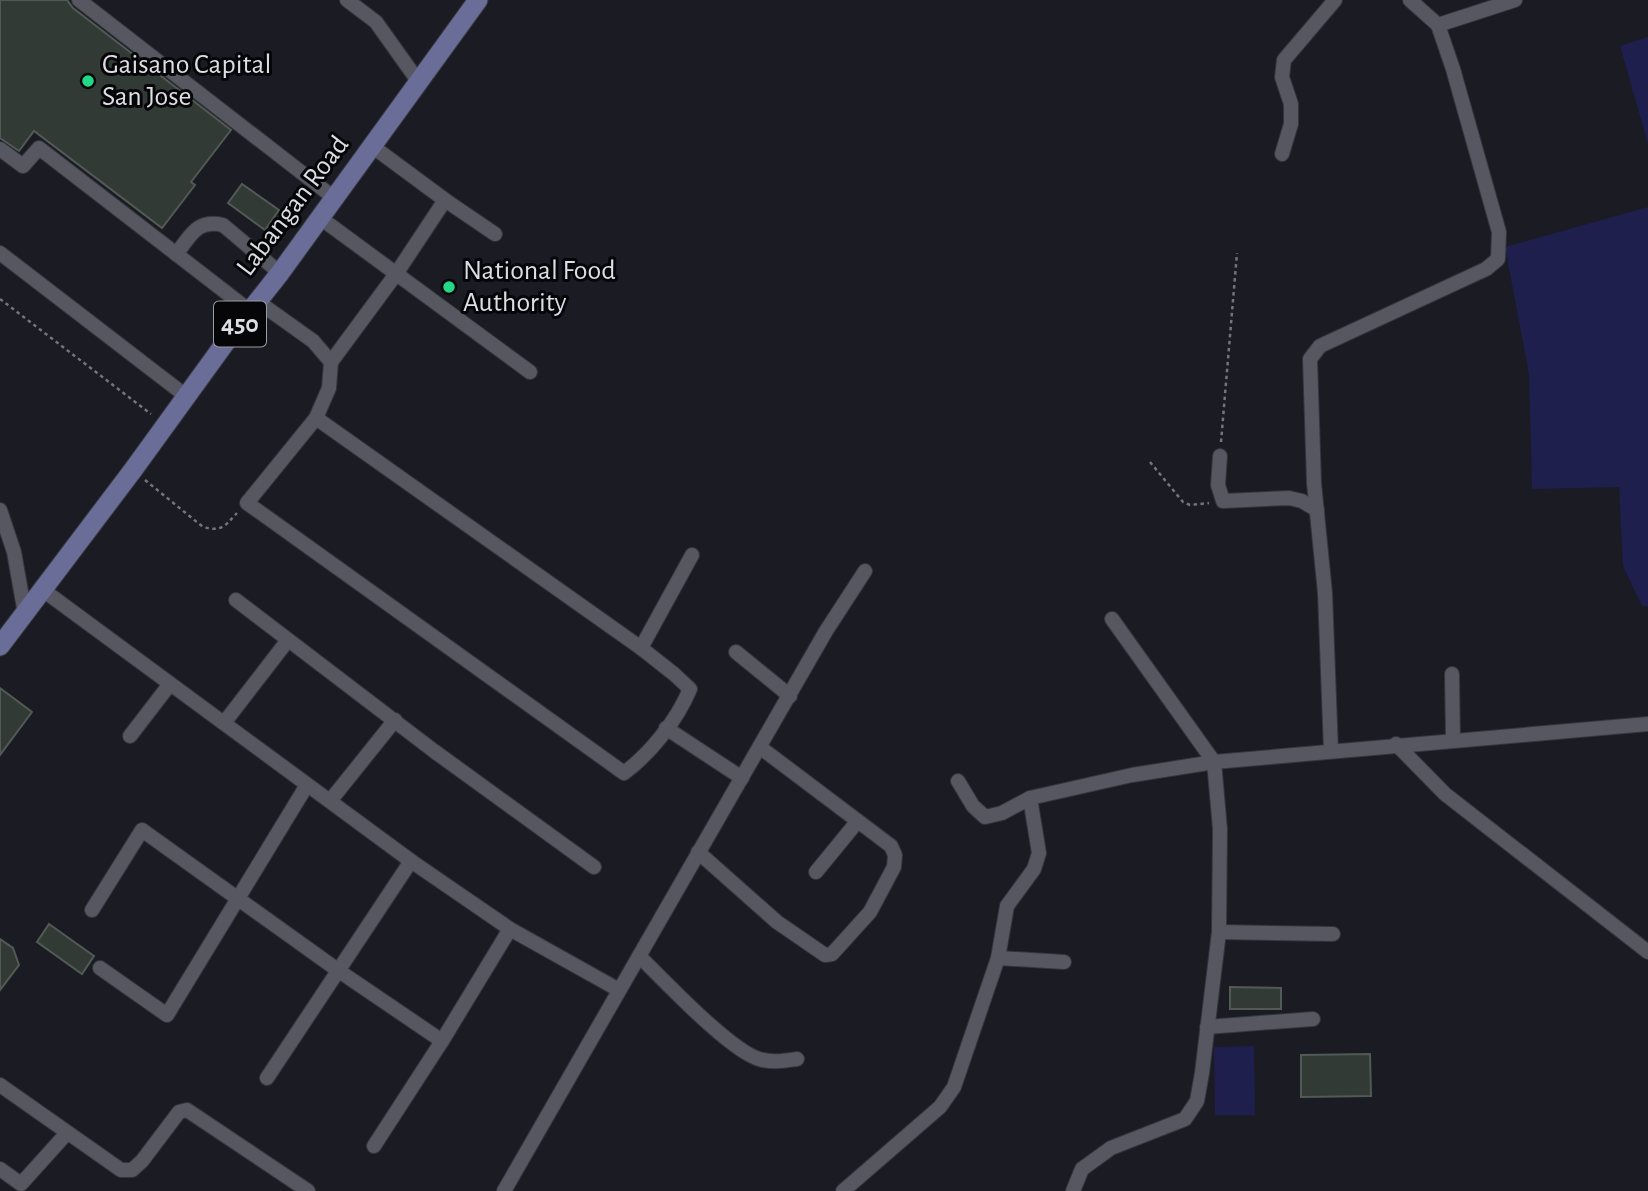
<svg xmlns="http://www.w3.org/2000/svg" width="1648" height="1191" font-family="'Alegreya Sans',sans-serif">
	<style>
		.green { fill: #1f1f4e }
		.building { fill: #323a35; stroke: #515a54; stroke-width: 2 }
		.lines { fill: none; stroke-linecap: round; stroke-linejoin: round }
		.minor-casing { stroke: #35363c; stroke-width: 16 }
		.major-casing { stroke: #35363c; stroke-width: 21 }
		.path { stroke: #74757c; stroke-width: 2.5; stroke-dasharray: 3.5 3.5; stroke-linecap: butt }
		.minor { stroke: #565760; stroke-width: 14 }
		.major { stroke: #696d97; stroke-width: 19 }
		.poi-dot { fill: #23d886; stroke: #060609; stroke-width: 2.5 }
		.labels { text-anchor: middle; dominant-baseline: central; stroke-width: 6; stroke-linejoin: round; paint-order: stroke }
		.shield { fill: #060609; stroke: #9c9da2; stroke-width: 2 }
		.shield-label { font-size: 26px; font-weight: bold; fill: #dddee4 }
		.poi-label { font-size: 28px; fill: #dddee4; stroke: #060609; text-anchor: start }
		.street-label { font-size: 28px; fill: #dddee4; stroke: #060609 }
	</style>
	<rect width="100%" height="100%" fill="#1a1b23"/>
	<g class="green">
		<polygon points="1648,37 1648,144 1620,46"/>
		<polygon points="1648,207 1648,606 1642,606 1623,566 1619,487 1532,489 1529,374 1505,247"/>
		<polygon points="1254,1046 1255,1115 1215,1115 1214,1047"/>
	</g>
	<g class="building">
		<polygon points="0,0 67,0 73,8 231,130 191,182 195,185 162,228 34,131 19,151 0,138"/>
		<polygon points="242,184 279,210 265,230 228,203"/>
		<polygon points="0,688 32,712 0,755"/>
		<polygon points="49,924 94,956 82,974 37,942"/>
		<polygon points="0,939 13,948 19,965 0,990"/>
		<polygon points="1230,987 1281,988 1281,1009 1230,1009"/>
		<polygon points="1370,1054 1371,1096 1301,1097 1301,1055"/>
	</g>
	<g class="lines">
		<g class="minor-casing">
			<g id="minor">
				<polyline points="79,0 333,197"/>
				<polyline points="347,0 376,22 418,81"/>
				<polyline points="1438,25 1515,0"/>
				<polyline points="372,146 445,200"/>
				<polyline points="0,149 23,166 39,148 250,311"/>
				<polyline points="1282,154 1291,124 1291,104 1282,77 1284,60 1335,0"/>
				<polyline points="319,217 530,372"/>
				<polyline points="0,253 186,396"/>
				<path d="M176 254C191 236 196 219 223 225L280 273"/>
				<path d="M257 301 313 341 331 362 329 388 316 418 247 503 624 773C651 753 677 720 690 689L674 674 641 648 316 418"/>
				<polyline points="331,362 396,274 445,200 495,234"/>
				<polyline points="1220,456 1218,485 1223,501 1289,498 1302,501 1317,510"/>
				<polyline points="0,510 14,552 25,614"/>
				<polyline points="43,590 411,861 510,929 619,990"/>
				<polyline points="236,600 434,751 594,867"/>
				<polyline points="641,648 692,555"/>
				<polyline points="736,652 790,696"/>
				<polyline points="1452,674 1453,740"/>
				<polyline points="224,723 288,640"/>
				<polyline points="666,728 742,778"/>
				<polyline points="130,736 170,684"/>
				<polyline points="1396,744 1445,794 1648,952"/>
				<polyline points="1331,751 1325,593 1314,483 1310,359 1320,346 1486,269 1498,259 1499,232 1453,69 1438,25 1410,0"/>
				<polyline points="958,781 973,806 985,817 1002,813 1030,798"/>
				<polyline points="330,801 395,720"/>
				<polyline points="698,852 777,922 825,955 832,954 870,912 894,867 895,855 891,846 761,748"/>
				<polyline points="816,872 857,822"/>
				<polyline points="92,910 142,830 339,971 442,1041"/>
				<polyline points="1219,932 1333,934"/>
				<path d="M639 956C664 980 729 1050 759 1059 772 1063 783 1061 797 1059"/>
				<polyline points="998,958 1064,962"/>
				<polyline points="100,968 167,1015 307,785"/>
				<polyline points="1207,1027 1313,1019"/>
				<polyline points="267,1078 411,861"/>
				<polyline points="0,1085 121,1170 132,1170 142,1161 179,1112 187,1110 308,1191"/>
				<polyline points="374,1146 442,1041 510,929"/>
				<polyline points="0,1169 21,1184 67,1133"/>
				<polyline points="504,1191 826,631 865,571"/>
				<polyline points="843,1191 940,1107 954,1087 998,958 1007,906 1034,869 1039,853 1030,798 1132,775 1214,762 1648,724"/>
				<polyline points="1073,1191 1082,1169 1111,1148 1185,1119 1197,1101 1202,1073 1219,932 1220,829 1214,762 1112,619"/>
			</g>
		</g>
		<g class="major-casing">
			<polyline id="major" points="0,646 133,470 228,339 280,273 478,0"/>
		</g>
		<g class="path">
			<polyline points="0,299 151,414"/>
			<polyline points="1221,442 1237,253"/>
			<polyline points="1150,462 1183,502 1190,505 1209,503"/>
			<path d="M145 480 203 527C222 532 225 526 237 513"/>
		</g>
		<use href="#minor" class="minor"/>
		<use href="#major" class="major"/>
	</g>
	<g class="poi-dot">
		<circle cx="88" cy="81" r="7"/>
		<circle cx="449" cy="287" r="7"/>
	</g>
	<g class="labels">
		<rect class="shield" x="214" y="301.5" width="52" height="45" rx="5"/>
		<g class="shield-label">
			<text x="240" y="324">450</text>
		</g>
		<g class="poi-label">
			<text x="102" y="65">Gaisano Capital<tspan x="102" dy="32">San Jose</tspan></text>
			<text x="463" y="271">National Food<tspan x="463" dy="32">Authority</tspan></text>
		</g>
		<g class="street-label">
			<text transform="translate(293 206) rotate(-53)">Labangan Road</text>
		</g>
	</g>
</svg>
